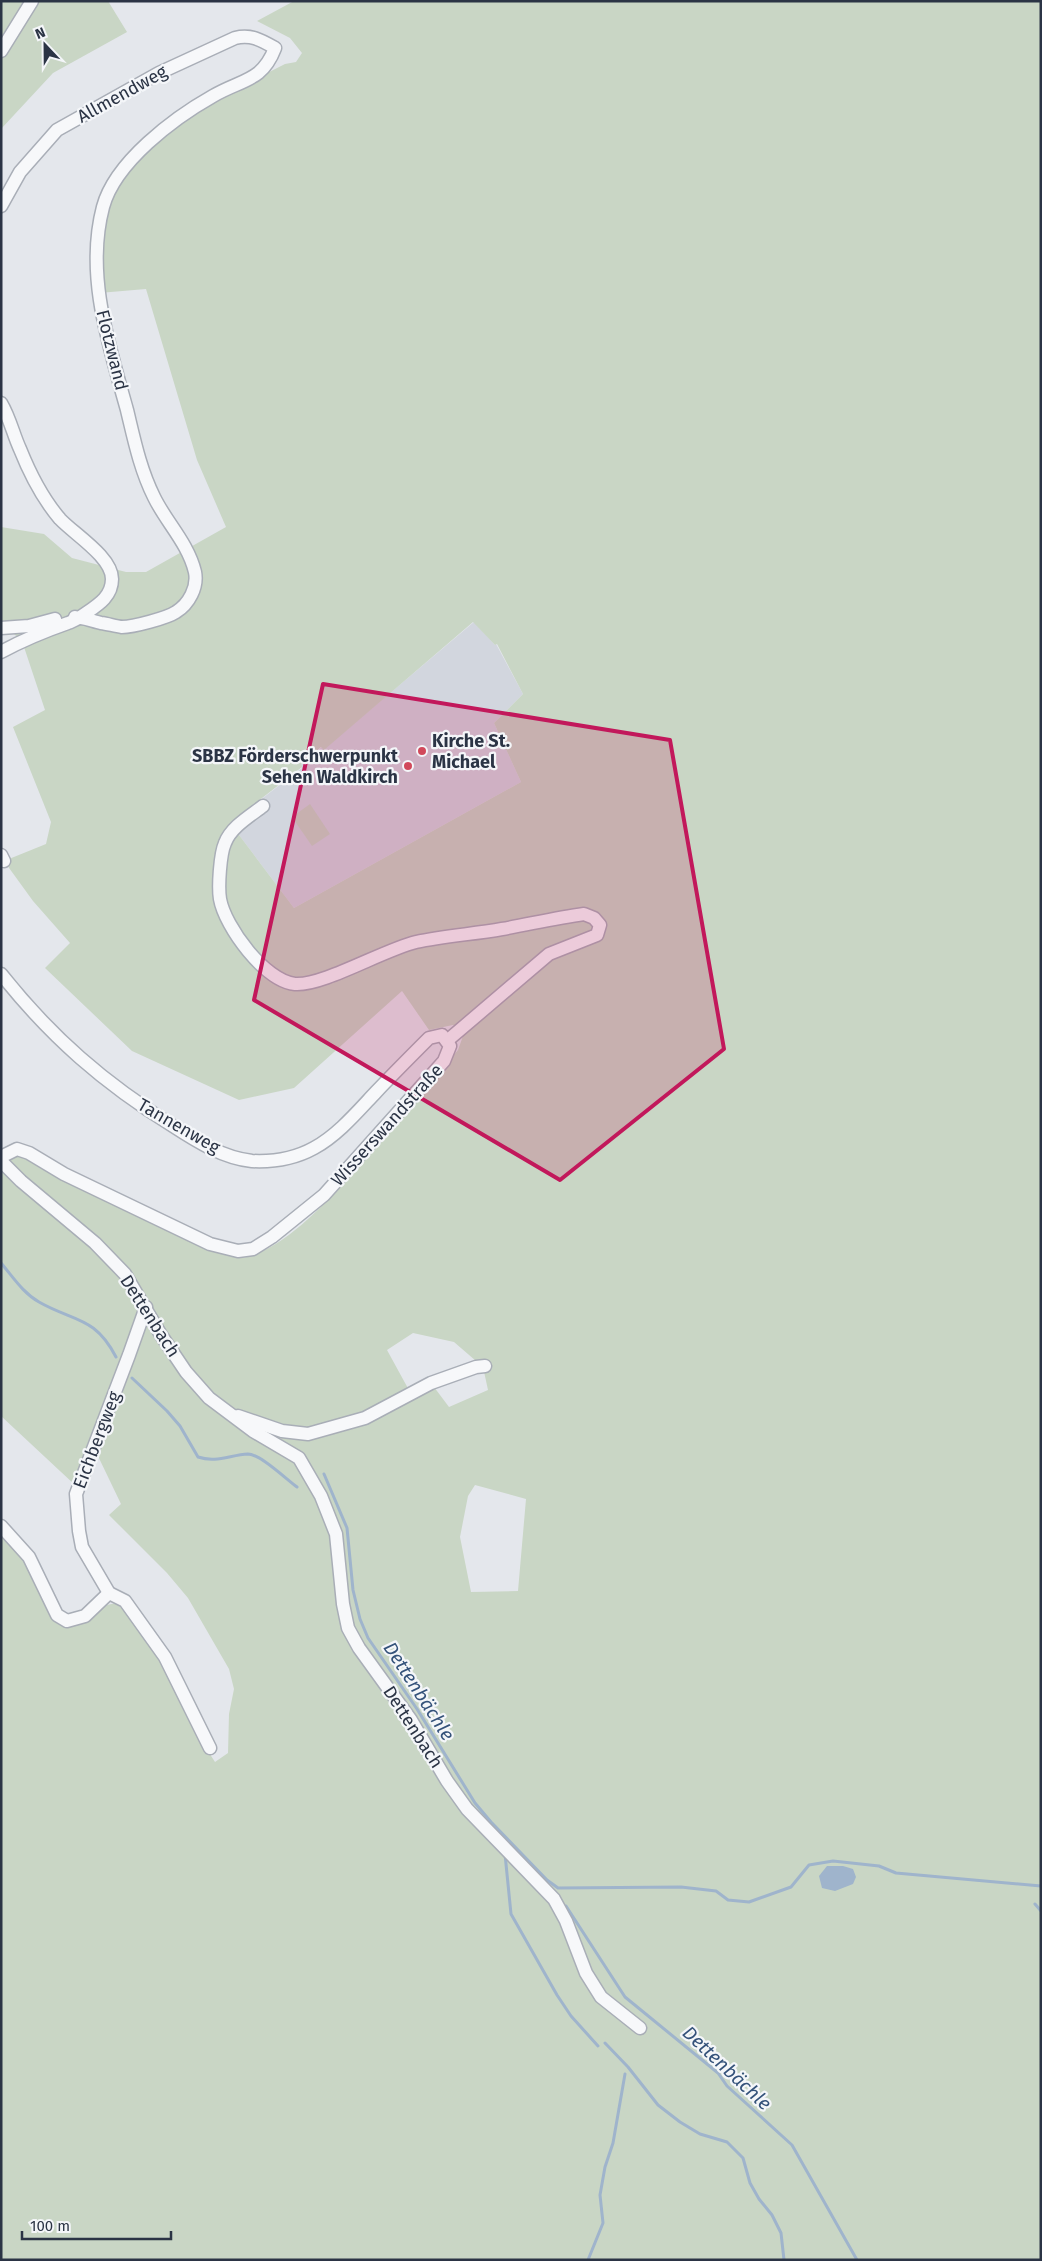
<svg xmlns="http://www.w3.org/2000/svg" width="1042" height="2261" font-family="'Fira Sans',sans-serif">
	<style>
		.built { fill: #d2d6de }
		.green { fill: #c9d6c5; fill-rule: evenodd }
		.water { fill: #9fb4cc }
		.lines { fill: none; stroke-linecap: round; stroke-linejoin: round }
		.stream { stroke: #9fb4cc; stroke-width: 3 }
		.minor-casing { stroke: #a9aeb7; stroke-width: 15 }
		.minor { stroke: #f7f8fa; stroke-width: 12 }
		.marked { fill: #c2185b; fill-opacity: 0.2; stroke: #c2185b; stroke-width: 4; stroke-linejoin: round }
		.poi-dot { fill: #d1495b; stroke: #f4f6f9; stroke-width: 2 }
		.labels { text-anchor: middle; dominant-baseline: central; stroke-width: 4.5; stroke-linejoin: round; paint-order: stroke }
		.street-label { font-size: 18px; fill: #2b3445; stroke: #f4f6f9 }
		.poi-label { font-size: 18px; font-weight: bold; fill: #2b3445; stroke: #f4f6f9; text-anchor: start }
		.water-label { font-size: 19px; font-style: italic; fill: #34527a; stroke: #f4f6f9 }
	</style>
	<rect width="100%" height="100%" fill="#e4e7ec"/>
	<polygon class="built" points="474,622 495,645 496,644 523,694 494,723 521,782 294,908 230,823 302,768 300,765 322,747 324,749"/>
	<g class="green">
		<polygon points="1,1 25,1 1,40"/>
		<polygon points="32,1 108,1 127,32 53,73 1,129 1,42"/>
		<path d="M294 1H1041V2260H1V1531L20 1554 52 1616 95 1615 107 1605 116 1603C165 1646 180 1709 215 1762L228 1753 229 1714 234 1689 229 1669 188 1598 167 1573 109 1515 121 1504 97 1454 75 1485 1 1416V1161L17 1154 222 1254C232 1257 241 1259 251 1256 291 1242 326 1202 354 1172 390 1132 423 1090 458 1050L463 1036 460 1029 453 1025 429 1030 402 991 294 1088 239 1100 132 1051 45 968 70 943 33 901 4 861 46 844 51 822 13 727 45 710 22 641 7 628H1V527L44 534 72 558 126 572H146L226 527 197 460 146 289 99 293 96 263 113 186 180 117 285 64 296 62 302 53 290 38 257 21ZM473 622 495 645 497 644 523 694 494 723 521 782 294 908 230 823 302 767 301 764 321 747 324 750ZM413 1333 454 1342 483 1367 488 1390 449 1407 431 1383 410 1392 387 1350ZM475 1485 526 1499 518 1591 471 1592 460 1537 468 1496Z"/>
		<polygon points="310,804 330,834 312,846 292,817"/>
	</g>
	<polygon class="water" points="827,1866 843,1866 853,1869 856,1877 853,1884 835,1891 822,1888 819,1876"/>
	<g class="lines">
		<g class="stream">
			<path d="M1 1263C13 1277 23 1293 39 1302 74 1322 95 1316 116 1357"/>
			<path d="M132 1378 167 1411 180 1426 198 1457C216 1463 230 1455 248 1454 260 1454 286 1479 297 1487"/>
			<polyline points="324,1474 347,1528 353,1590 360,1619 368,1638 417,1709 475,1803 491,1822 547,1880 558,1888 681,1887 716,1891 728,1900 749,1902 791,1887 809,1865 833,1861 879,1866 896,1873 1041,1886"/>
			<polyline points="505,1854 511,1914 557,1995 571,2016 598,2046"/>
			<polyline points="1035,1904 1041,1911"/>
			<polyline points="566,1906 625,1997 718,2073 727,2086 792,2145 857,2260"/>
			<polyline points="605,2043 628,2067 658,2105 680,2122 700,2134 727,2142 743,2158 750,2183 759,2199 772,2215 781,2233 784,2260"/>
			<polyline points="588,2260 603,2223 600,2195 605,2167 613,2143 625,2074"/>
		</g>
		<g class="minor-casing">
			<g id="minor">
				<polyline points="1,51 32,1"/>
				<path d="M1 206 20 172 57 130 159 73 235 38C251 34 261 40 275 48 262 82 242 79 213 96 174 118 115 162 103 207 85 275 109 345 127 410 134 439 140 469 154 497 166 522 188 543 195 572 198 587 189 604 176 612 167 618 133 627 122 627 115 626 108 624 101 623 95 622 86 618 80 618 77 618 72 622 68 623 45 631 23 640 1 652"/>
				<path d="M1 403C10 418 13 434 20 449 30 474 42 498 60 519 74 534 112 557 112 579 112 599 94 607 79 618L75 617"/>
				<polyline points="1,628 29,626 55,619"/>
				<path d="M263 806C250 816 231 827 225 843 220 854 218 887 220 899 225 927 265 981 295 984 323 986 383 950 416 942 444 936 474 934 502 929 530 924 556 918 584 914L594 918 600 925 597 935 549 954 448 1040"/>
				<polyline points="1,855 4,861"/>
				<path d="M1 974C52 1038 104 1083 173 1126 196 1141 223 1158 252 1161 273 1162 296 1158 314 1148 338 1135 358 1111 376 1092 393 1074 411 1056 429 1038L442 1035 450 1046 444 1061 324 1195 272 1237 253 1249 238 1251 210 1244 64 1174 29 1153 17 1149 1 1157"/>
				<polyline points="1,1161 21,1181 95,1243 125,1274 161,1335 186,1372 209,1398 253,1431 299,1458 321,1496 336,1534 343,1604 348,1628 359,1648 411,1720 447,1781 467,1809 554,1899 566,1921 586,1973 601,1997 640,2028"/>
				<polyline points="146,1307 129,1355 76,1494 79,1531 82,1547 109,1593 125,1601 165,1657 210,1748"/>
				<polyline points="238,1416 282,1431 308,1434 365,1418 431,1383 476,1367 485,1366"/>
				<polyline points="1,1526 29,1557 57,1615 67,1621 85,1616 109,1593"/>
			</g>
		</g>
		<use href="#minor" class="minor"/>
	</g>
	<path class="marked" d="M323 684 670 740 724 1049 560 1180 254 1000Z"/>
	<g class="poi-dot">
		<circle cx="422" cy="751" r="5"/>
		<circle cx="408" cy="766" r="5"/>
	</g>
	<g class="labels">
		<g class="street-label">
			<text transform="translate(122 94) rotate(-29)">Allmendweg</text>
			<text transform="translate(112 350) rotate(76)">Flotzwand</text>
			<text transform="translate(387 1125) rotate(-48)">Wisserswandstraße</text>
			<text transform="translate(179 1126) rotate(30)">Tannenweg</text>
			<text transform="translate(150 1316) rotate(57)">Dettenbach</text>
			<text transform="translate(97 1440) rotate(-69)">Eichbergweg</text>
			<text transform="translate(413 1727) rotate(57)">Dettenbach</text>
		</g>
		<g class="poi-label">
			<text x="432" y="741">Kirche St.<tspan x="432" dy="21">Michael</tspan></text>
			<text x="398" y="756" text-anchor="end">SBBZ Förderschwerpunkt<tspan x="398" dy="21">Sehen Waldkirch</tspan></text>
		</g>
		<g class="water-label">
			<text transform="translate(419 1691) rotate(57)">Dettenbächle</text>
			<text transform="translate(727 2068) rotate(43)">Dettenbächle</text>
		</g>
	</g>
	<rect width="1042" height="2261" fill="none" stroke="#2b3445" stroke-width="5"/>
	<g transform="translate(45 45) rotate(338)" stroke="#f4f6f9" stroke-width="4" paint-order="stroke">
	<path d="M0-4L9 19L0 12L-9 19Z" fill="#2b3445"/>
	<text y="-8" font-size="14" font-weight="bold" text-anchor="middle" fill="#2b3445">N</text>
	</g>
	<path d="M22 2231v8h149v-8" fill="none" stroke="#2b3445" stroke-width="2.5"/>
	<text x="30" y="2231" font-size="15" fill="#2b3445" stroke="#f4f6f9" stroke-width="4" paint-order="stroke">100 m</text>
</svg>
